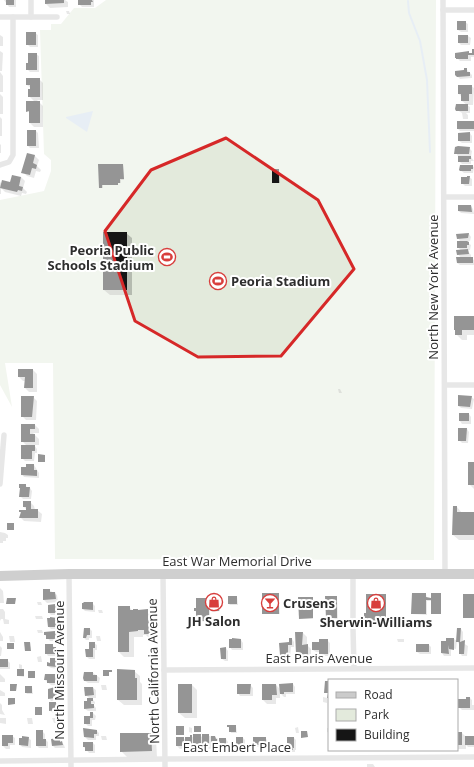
<svg xmlns="http://www.w3.org/2000/svg" width="474" height="767" font-family="'Open Sans',sans-serif">
	<style>
		.green { fill: #e3eadc }
		.water { fill: #cadae9 }
		.shadow { fill: #0003 }
		.lines { fill: none; stroke-linecap: round; stroke-linejoin: round }
		.stream { stroke: #cadae9; stroke-width: 2 }
		.building { fill: #151515 }
		.street { stroke: #cbcbcb; stroke-width: 5.5 }
		.highway { stroke: #959595; stroke-width: 10 }
		.marked { fill: none; stroke: #d62828; stroke-width: 3; stroke-linejoin: round }
		.labels { text-anchor: middle; dominant-baseline: central; stroke-width: 4; stroke-linejoin: round; paint-order: stroke }
		.poi-label { font-size: 13px; font-weight: bold; fill: #2e2e2e; stroke: #fff; text-anchor: start }
		.street-label { font-size: 13px; fill: #2e2e2e; stroke: #fff }
	</style>
	<rect width="100%" height="100%" fill="#fff"/>
	<polygon class="green" points="106,0 436,0 434,560 55,559 53,363 5,363 12,407 0,385 0,200 44,191 51,171 51,160 44,154 40,30 51,30 51,24 61,24 74,8 95,8"/>
	<polygon class="water" points="93,111 87,132 66,118 66,117"/>
	<g class="shadow">
		<polygon points="4,0 16,0 16,7 9,7"/>
		<polygon points="46,0 65,0 68,2 68,7 50,8 46,4"/>
		<polygon points="79,0 94,0 94,7 82,7 79,4"/>
		<polygon points="66,11 69,11 70,14 67,14"/>
		<polygon points="465,22 468,24 468,32 461,32 458,30"/>
		<polygon points="35,33 38,35 38,47 30,47 27,44"/>
		<polygon points="0,35 3,37 3,46 0,46"/>
		<polygon points="459,36 468,36 471,38 470,45 461,45 459,43"/>
		<polygon points="474,50 474,57 471,57 471,61 460,61 456,57 473,54"/>
		<polygon points="0,51 3,53 2,71 0,71"/>
		<polygon points="36,54 39,56 39,72 30,72 27,69"/>
		<polygon points="466,69 472,75 472,78 460,79 456,75 456,72"/>
		<polygon points="0,72 3,76 3,92 0,92"/>
		<polygon points="39,79 43,83 43,100 37,100 43,106 43,127 34,127 30,123 30,113 27,111 35,102 29,96 31,88 27,85"/>
		<polygon points="471,86 474,88 473,105 467,105 470,107 470,113 466,113 468,115 468,119 463,119 462,113 457,110 467,105 462,101 462,97 459,94"/>
		<polygon points="0,94 3,97 3,114 0,114"/>
		<polygon points="0,117 2,119 2,136 0,136"/>
		<polygon points="474,122 474,131 460,131 458,129"/>
		<polygon points="36,131 38,133 39,148 30,148 28,146"/>
		<polygon points="470,133 472,136 472,143 462,143 459,141"/>
		<polygon points="0,144 1,145 1,153 0,153"/>
		<polygon points="469,148 472,151 471,157 474,161 471,161 471,164 462,164 459,161 458,156 456,153"/>
		<polygon points="28,154 35,156 39,160 37,166 41,170 40,172 36,171 34,178 27,176 23,172"/>
		<polygon points="99,165 123,165 124,180 121,180 121,183 118,183 118,185 103,185 103,188 101,188"/>
		<polygon points="472,166 474,167 473,173 464,173 460,170"/>
		<polygon points="279,170 280,183 274,183 273,182"/>
		<polygon points="21,177 25,181 23,188 27,192 26,194 22,193 21,196 5,192 1,188 1,194 0,194 0,182 2,184 11,183"/>
		<polygon points="469,177 472,179 472,186 465,186 462,183"/>
		<polygon points="471,206 473,209 474,214 461,213 459,211"/>
		<polygon points="126,233 132,238 132,295 110,295 104,290"/>
		<polygon points="469,234 471,237 470,241 460,241 458,238"/>
		<polygon points="468,243 471,245 470,250 467,250 471,255 471,258 474,260 474,265 460,265 457,263 461,258 458,254 461,251 458,247"/>
		<polygon points="474,317 474,335 467,335 467,340 462,340 456,334"/>
		<polygon points="33,370 37,374 37,392 29,392 25,388 26,381 23,381 19,377"/>
		<polygon points="338,389 340,389 342,393 339,393"/>
		<polygon points="33,397 37,401 36,420 26,420 22,416"/>
		<polygon points="471,397 474,399 472,409 461,408 459,406"/>
		<polygon points="460,414 469,414 471,417 471,424 462,424 460,421"/>
		<polygon points="22,425 35,425 39,429 39,433 33,433 39,439 39,445 34,445 37,449 37,453 35,453 34,461 25,461 22,458 27,446 22,441"/>
		<polygon points="467,429 469,432 468,443 462,443 459,440"/>
		<polygon points="474,463 474,489 469,484"/>
		<polygon points="34,465 39,473 39,478 24,477 22,474"/>
		<polygon points="25,485 28,488 30,488 32,491 31,499 23,499 21,497"/>
		<polygon points="30,502 34,506 35,510 37,510 42,514 41,522 24,521 20,517 21,513 20,512 28,511 24,507"/>
		<polygon points="457,507 462,513 474,513 474,540 459,540 453,535"/>
		<polygon points="0,532 5,533 8,535 8,538 6,538 6,541 3,541 3,543 0,543"/>
		<polygon points="0,588 3,591 4,603 0,603"/>
		<polygon points="44,590 49,590 54,593 57,595 58,602 47,603 44,600"/>
		<polygon points="278,594 280,614 264,614 263,613"/>
		<polygon points="426,594 427,599 432,599 440,594 441,595 441,614 432,613 432,601 427,601 427,615 412,614"/>
		<polygon points="385,595 386,621 366,621 365,620"/>
		<polygon points="217,596 218,606 220,607 220,611 212,612 210,609 210,621 198,622 197,612 195,611 209,599 210,607 213,607"/>
		<polygon points="237,597 238,605 230,605 229,604"/>
		<polygon points="326,597 337,598 338,619 326,618"/>
		<polygon points="312,598 313,619 301,619 300,618"/>
		<polygon points="37,602 41,602 42,605 38,605"/>
		<polygon points="92,603 95,606 95,612 85,611 83,609"/>
		<polygon points="55,605 57,608 58,615 51,615 49,613"/>
		<polygon points="129,607 134,612 148,610 153,616 153,622 157,626 157,639 150,639 146,635 143,635 143,637 134,637 134,657 124,657 119,652"/>
		<polygon points="0,609 3,609 5,612 5,619 9,620 9,624 4,624 3,619 1,619 0,621"/>
		<polygon points="98,610 102,610 103,613 99,613"/>
		<polygon points="35,616 42,616 43,619 36,619"/>
		<polygon points="56,619 59,621 59,629 51,629 49,627"/>
		<polygon points="90,629 92,631 92,638 89,638 89,640 86,640 84,638"/>
		<polygon points="461,629 463,632 463,643 468,646 467,656 462,656 460,653 459,644 457,641"/>
		<polygon points="37,630 42,630 43,633 38,633"/>
		<polygon points="0,632 3,637 3,641 0,641"/>
		<polygon points="55,632 57,635 58,641 50,641 45,635"/>
		<polygon points="303,633 307,637 307,645 311,649 311,658 301,657 297,653"/>
		<polygon points="9,636 14,636 15,642 10,642"/>
		<polygon points="96,636 100,636 101,641 97,641"/>
		<polygon points="292,639 294,642 294,647 291,647 290,657 284,657 281,655 280,644 290,643"/>
		<polygon points="397,639 404,639 404,642 398,642"/>
		<polygon points="448,639 454,639 457,641 456,649 451,648 451,656 444,656 442,653"/>
		<polygon points="241,640 243,643 243,650 232,650 230,647"/>
		<polygon points="327,640 330,643 330,656 323,656 320,652 316,652 313,650"/>
		<polygon points="94,643 97,645 97,650 95,650 95,659 89,659 87,657"/>
		<polygon points="52,645 58,651 58,656 48,656 46,653"/>
		<polygon points="429,645 431,647 431,654 420,654 417,652"/>
		<polygon points="0,646 2,648 1,656 0,656"/>
		<polygon points="226,648 228,651 228,661 225,661 222,659"/>
		<polygon points="41,656 42,662 38,662 37,657"/>
		<polygon points="0,659 7,660 10,663 10,669 0,669"/>
		<polygon points="57,659 60,662 59,669 51,668 48,666"/>
		<polygon points="19,664 22,665 22,670 24,671 24,677 18,676 22,670 19,668"/>
		<polygon points="134,671 140,676 140,682 142,684 142,705 124,705 118,700"/>
		<polygon points="93,673 100,678 99,683 88,683 85,681"/>
		<polygon points="0,674 5,679 5,682 0,682"/>
		<polygon points="55,675 58,677 57,686 51,685 45,680"/>
		<polygon points="293,684 295,687 295,694 286,694 286,697 284,697 280,693 280,698 276,698 276,704 267,704 263,700 276,685 281,690"/>
		<polygon points="101,685 106,685 107,690 102,690"/>
		<polygon points="192,685 197,690 197,718 185,718 179,713"/>
		<polygon points="250,685 253,688 253,696 240,696 238,693"/>
		<polygon points="32,687 33,694 27,694 26,693"/>
		<polygon points="93,688 96,690 96,698 91,698 95,702 95,704 92,703 96,708 96,711 88,711 85,709 85,702 90,699 86,695"/>
		<polygon points="55,689 57,691 59,697 57,697 57,700 51,701 49,698"/>
		<polygon points="0,690 5,693 5,696 0,696"/>
		<polygon points="323,697 327,698 327,703 323,702"/>
		<polygon points="470,698 472,700 472,705 474,705 474,712 474,710 462,710 459,707"/>
		<polygon points="0,703 2,705 2,710 5,715 0,714"/>
		<polygon points="50,703 56,703 59,705 59,712 53,713 50,710"/>
		<polygon points="93,713 96,716 95,720 92,720 92,726 88,726 85,723 85,717 91,717"/>
		<polygon points="0,718 6,718 6,724 0,723"/>
		<polygon points="27,718 32,718 33,724 28,724"/>
		<polygon points="52,718 57,718 58,723 54,723"/>
		<polygon points="236,726 237,733 231,733 230,728 228,727"/>
		<polygon points="189,727 192,728 192,733 189,732"/>
		<polygon points="298,727 299,733 296,733 295,728"/>
		<polygon points="327,728 329,728 329,733 327,732"/>
		<polygon points="42,731 45,734 45,739 48,742 48,748 39,748 37,746"/>
		<polygon points="97,731 99,733 99,736 106,736 107,740 102,740 101,736 96,736 96,740 88,740 85,737"/>
		<polygon points="457,733 462,733 466,737 474,737 474,747 468,747 466,745 466,749 458,749 457,747"/>
		<polygon points="151,734 156,739 157,757 127,757 121,751"/>
		<polygon points="200,735 203,738 203,735 215,737 218,739 218,745 220,745 226,739 228,742 228,750 222,750 219,747 219,750 217,750 217,752 214,752 212,749 205,748 203,746 203,748 200,748 200,749 188,749 186,746 186,748 180,749 177,746 177,738 183,738 186,740 191,738 191,736 194,738"/>
		<polygon points="3,736 12,736 15,738 15,745 10,745 10,749 6,749 3,746"/>
		<polygon points="28,738 31,740 31,748 22,747 20,744"/>
		<polygon points="243,738 245,740 245,750 243,750 243,752 240,752 237,750"/>
		<polygon points="265,738 268,741 268,747 256,747 254,745"/>
		<polygon points="294,738 296,740 296,750 295,750 295,752 290,752 288,749"/>
		<polygon points="59,739 64,745 65,748 55,748 53,746"/>
		<polygon points="93,743 95,745 95,753 89,753 84,747"/>
		<polygon points="367,764 373,764 375,767 367,767"/>
	</g>
	<g class="lines">
		<polyline class="stream" points="408,1 409,13 420,41 427,80 430,152"/>
	</g>
	<g class="building">
		<rect x="6" y="0" width="8" height="5"/>
		<polygon points="45,0 64,0 64,3 45,4"/>
		<polygon points="78,0 92,0 93,2 91,2 91,5 78,5"/>
		<rect x="457" y="21" width="9" height="9"/>
		<rect x="26" y="32" width="10" height="13"/>
		<rect x="458" y="35" width="10" height="8"/>
		<polygon points="472,49 474,49 474,55 468,55 468,59 456,59 456,58 455,58 455,53 469,51 469,53 472,53"/>
		<polygon points="28,53 37,53 37,70 26,70 26,63 28,63"/>
		<polygon points="464,68 467,68 467,72 470,72 470,76 457,77 455,75 455,71 464,70"/>
		<polygon points="26,78 40,78 40,97 28,97 28,89 30,89 30,85 26,85"/>
		<polygon points="458,85 472,85 472,94 469,94 469,101 461,101 461,94 458,94"/>
		<polygon points="26,101 40,101 40,123 29,123 29,111 26,112"/>
		<polygon points="456,104 468,104 468,111 456,111 455,109"/>
		<rect x="457" y="121" width="17" height="8"/>
		<rect x="27" y="130" width="9" height="16"/>
		<polygon points="470,132 470,141 458,141 458,133"/>
		<polygon points="458,146 470,147 469,154 454,154 455,147"/>
		<polygon points="27,153 35,155 33,163 37,165 36,169 32,168 30,175 21,173"/>
		<polygon points="458,156 471,156 471,159 469,159 469,162 458,162"/>
		<polygon points="98,164 123,164 124,179 120,179 120,183 118,183 118,185 102,185 102,188 99,188"/>
		<polygon points="460,165 473,165 473,169 471,169 471,171 460,171 459,170"/>
		<rect x="272" y="169" width="7" height="14"/>
		<polygon points="12,175 21,177 19,186 23,187 22,191 18,190 17,192 0,188 2,180 10,182"/>
		<polygon points="467,176 470,176 469,184 461,184 461,177 467,177"/>
		<polygon points="458,205 471,205 472,212 458,211"/>
		<rect x="103" y="232" width="24" height="58"/>
		<polygon points="469,233 468,238 457,239 456,234"/>
		<polygon points="457,241 467,241 469,242 469,245 467,245 467,248 457,248"/>
		<polygon points="468,249 469,254 457,255 456,250"/>
		<polygon points="456,257 473,257 473,263 457,263"/>
		<polygon points="454,316 474,316 474,330 462,330 462,335 455,335 455,330 454,330"/>
		<polygon points="18,369 33,369 33,388 24,388 25,377 18,377"/>
		<polygon points="458,395 472,396 470,407 458,406"/>
		<polygon points="21,396 34,396 32,417 21,417"/>
		<rect x="459" y="413" width="10" height="8"/>
		<polygon points="21,424 35,424 35,429 30,429 30,434 35,434 35,442 21,442"/>
		<polygon points="458,428 467,428 466,441 458,441"/>
		<polygon points="21,445 35,445 35,451 32,451 32,459 21,459"/>
		<polygon points="38,454 45,455 45,462 38,462"/>
		<rect x="468" y="462" width="6" height="23"/>
		<polygon points="26,464 34,464 34,470 37,470 37,476 21,475 21,467 26,467"/>
		<polygon points="19,484 26,484 26,487 30,487 29,497 19,497 20,488 19,488"/>
		<polygon points="23,501 31,501 31,509 38,509 38,518 19,518 21,512 19,512 19,510 26,510 26,507 23,507"/>
		<polygon points="453,506 457,506 457,512 474,512 474,535 452,535"/>
		<rect x="7" y="523" width="7" height="7"/>
		<polygon points="43,589 50,589 50,592 55,592 56,599 43,600"/>
		<rect x="262" y="593" width="17" height="21"/>
		<polygon points="412,593 426,593 426,597 431,598 431,593 441,593 441,614 431,614 431,600 426,600 426,614 411,614"/>
		<polygon points="211,594 216,594 217,595 217,605 219,605 219,611 211,611 210,606 212,606"/>
		<polygon points="366,594 386,594 386,621 364,621 364,613 366,613"/>
		<rect x="463" y="594" width="11" height="24"/>
		<rect x="228" y="596" width="9" height="8"/>
		<polygon points="325,596 337,596 337,618 326,618"/>
		<polygon points="298,597 313,597 313,618 299,619"/>
		<polygon points="7,598 16,598 15,604 6,604"/>
		<polygon points="196,598 209,598 209,621 196,621 196,611 194,611 194,608 196,608"/>
		<polygon points="83,602 93,602 93,610 82,609 82,603 84,603"/>
		<polygon points="55,604 56,613 48,613 48,605"/>
		<polygon points="118,606 130,606 130,610 133,610 133,609 138,609 138,610 148,609 148,620 152,620 152,634 144,634 144,630 138,630 138,631 129,632 129,652 118,652"/>
		<polygon points="50,617 57,618 57,627 48,627 47,618 50,618"/>
		<polygon points="84,628 90,628 90,635 87,635 86,638 83,638"/>
		<polygon points="457,628 461,628 460,642 465,640 464,654 459,654 459,642 456,642"/>
		<polygon points="55,631 56,639 46,639 46,635 44,635 44,632"/>
		<polygon points="295,632 303,632 302,645 308,644 308,655 296,654"/>
		<polygon points="232,638 241,639 241,648 229,648 229,639 232,639"/>
		<polygon points="289,638 292,638 292,645 288,645 288,655 280,655 279,643 289,642"/>
		<polygon points="446,638 454,638 454,650 449,649 448,645 449,654 441,653 441,641 446,641"/>
		<polygon points="319,639 328,639 328,654 319,654 319,650 312,650 312,642 319,642"/>
		<polygon points="24,642 30,642 31,651 25,651"/>
		<polygon points="89,642 95,642 95,648 93,648 93,657 86,657 85,649 89,649"/>
		<rect x="7" y="643" width="7" height="6"/>
		<polygon points="45,644 53,644 53,647 56,647 56,654 45,654"/>
		<rect x="416" y="644" width="13" height="8"/>
		<polygon points="226,647 226,659 221,659 220,648"/>
		<polygon points="50,658 58,658 57,667 47,666 47,662 50,663"/>
		<rect x="0" y="659" width="8" height="8"/>
		<rect x="17" y="669" width="7" height="7"/>
		<polygon points="117,669 135,670 135,678 137,678 137,700 117,700"/>
		<polygon points="103,670 112,670 112,672 109,672 109,676 103,676"/>
		<rect x="28" y="671" width="7" height="7"/>
		<polygon points="84,672 93,672 93,675 97,675 97,681 84,681 83,678"/>
		<polygon points="45,674 56,674 55,683 47,683 47,680 44,680"/>
		<polygon points="325,681 329,681 329,698 327,698 328,693 324,693"/>
		<polygon points="293,683 293,692 284,692 284,694 280,694 279,684"/>
		<polygon points="10,684 17,684 16,691 10,691"/>
		<rect x="178" y="684" width="14" height="29"/>
		<polygon points="237,684 251,684 250,694 237,694"/>
		<polygon points="262,684 276,684 277,695 272,695 272,700 262,700"/>
		<rect x="25" y="686" width="7" height="7"/>
		<polygon points="55,687 57,695 55,695 55,698 48,699 48,689"/>
		<polygon points="84,687 93,687 94,695 85,696"/>
		<polygon points="466,697 470,697 470,708 458,708 458,699 466,699"/>
		<polygon points="8,698 15,698 15,704 8,705"/>
		<polygon points="87,698 93,698 93,701 91,701 91,704 94,704 94,708 84,709 84,701 87,701"/>
		<polygon points="49,702 56,702 56,705 58,705 57,710 49,711"/>
		<rect x="35" y="707" width="7" height="8"/>
		<polygon points="90,712 93,712 93,718 90,718 90,724 84,724 84,716 90,716"/>
		<polygon points="227,725 236,725 236,732 229,732 229,727 227,727"/>
		<rect x="176" y="726" width="8" height="9"/>
		<rect x="194" y="726" width="7" height="6"/>
		<polygon points="83,728 97,730 97,734 94,734 94,738 84,737"/>
		<polygon points="36,730 43,730 43,739 46,739 46,746 36,746"/>
		<polygon points="301,731 307,731 308,737 301,738"/>
		<rect x="457" y="732" width="5" height="13"/>
		<polygon points="120,733 151,733 152,751 120,752"/>
		<polygon points="193,734 201,734 201,746 197,746 197,748 193,746"/>
		<rect x="202" y="734" width="7" height="12"/>
		<polygon points="2,735 13,735 13,743 8,743 8,746 2,746"/>
		<polygon points="190,735 192,735 192,747 185,746 185,737 190,737"/>
		<polygon points="22,736 29,737 28,746 19,745 19,738 22,738"/>
		<polygon points="211,736 215,736 216,739 217,739 217,748 215,748 215,750 211,750"/>
		<rect x="465" y="736" width="9" height="9"/>
		<rect x="176" y="737" width="8" height="9"/>
		<polygon points="236,737 243,737 243,748 241,748 241,750 236,750"/>
		<rect x="253" y="737" width="13" height="8"/>
		<polygon points="287,737 294,737 294,748 293,748 293,750 287,750"/>
		<polygon points="60,738 60,742 62,741 63,745 52,746 51,739"/>
		<rect x="219" y="738" width="7" height="10"/>
		<polygon points="83,742 93,742 93,751 85,751 85,747 83,747"/>
	</g>
	<g class="lines">
		<g class="street">
			<polyline points="31,0 31,17"/>
			<polyline points="443,0 445,574"/>
			<polyline points="443,10 474,10"/>
			<polyline points="0,17 57,17"/>
			<polyline points="0,165 9,162 13,155 13,17"/>
			<polyline points="444,197 474,197"/>
			<polyline points="445,385 474,385"/>
			<polyline points="0,484 4,435"/>
			<polyline points="69,574 71,767"/>
			<polyline points="163,574 165,767"/>
			<polyline points="353,574 353,623"/>
			<polyline points="353,628 354,668"/>
			<polyline points="164,670 474,668"/>
			<polyline points="0,761 165,759 474,757"/>
		</g>
		<polyline class="highway" points="0,576 69,574 474,574"/>
	</g>
	<path d="M0 0H474V767H0ZM226 138 318 200 354 269 281 356 198 357 135 321 105 231 151 170Z" fill="#fff" fill-opacity=".55" fill-rule="evenodd"/>
	<path class="marked" d="M226 138 318 200 354 269 281 356 198 357 135 321 105 231 151 170Z"/>
	<defs>
		<g id="stadium-ring" transform="scale(0.9)"><circle r="9.5" fill="#fff" stroke="#d83e3c" stroke-width="1.5"/><path d="M0-5a6.5 5 0 1 0 0 10a6.5 5 0 1 0 0-10ZM-3.5-1.8h7v3.6h-7Z" fill="#d83e3c"/></g>
		<g id="shop-ring" transform="scale(0.9)"><circle r="9.5" fill="#fff" stroke="#d83e3c" stroke-width="1.5"/><path d="M-5-2.5h2.3a2.7 3.5 0 0 1 5.4 0H5L5.5 6h-11ZM-1.5-2.5h3a1.5 2.3 0 0 0-3 0Z" fill="#d83e3c"/></g>
		<g id="bar-ring" transform="scale(0.9)"><circle r="9.5" fill="#fff" stroke="#d83e3c" stroke-width="1.5"/><path d="M-6-5H6L.8 .8V4.5H3.5V6h-7V4.5H-.8V.8Z" fill="#d83e3c"/></g>
	</defs>
	<g fill-rule="evenodd">
		<use href="#stadium-ring" x="167" y="257"/>
		<use href="#stadium-ring" x="218" y="281"/>
		<use href="#shop-ring" x="214" y="602"/>
		<use href="#bar-ring" x="270" y="603"/>
		<use href="#shop-ring" x="376" y="603"/>
	</g>
	<g class="labels">
		<g class="poi-label">
			<text x="154" y="250" text-anchor="end">Peoria Public<tspan x="154" dy="15">Schools Stadium</tspan></text>
			<text x="231" y="281">Peoria Stadium</text>
			<text x="283" y="603">Crusens</text>
			<text x="214" y="621" text-anchor="middle">JH Salon</text>
			<text x="376" y="622" text-anchor="middle">Sherwin-Williams</text>
		</g>
		<g class="street-label">
			<text transform="translate(433 287) rotate(-90)">North New York Avenue</text>
			<text x="237" y="561">East War Memorial Drive</text>
			<text x="319" y="658">East Paris Avenue</text>
			<text transform="translate(59 670) rotate(-90)">North Missouri Avenue</text>
			<text transform="translate(153 671) rotate(-91)">North California Avenue</text>
			<text x="237" y="747">East Embert Place</text>
		</g>
	</g>
	<rect x="328" y="679" width="130" height="72" fill="#ffffff" stroke="#ababab"/>
	<rect x="336" y="692" width="20" height="6" fill="#cbcbcb" stroke="#ababab"/>
	<text x="364" y="699" font-size="12" fill="#2e2e2e">Road</text>
	<rect x="336" y="709" width="20" height="12" fill="#e3eadc" stroke="#ababab"/>
	<text x="364" y="719" font-size="12" fill="#2e2e2e">Park</text>
	<rect x="336" y="729" width="20" height="12" fill="#151515" stroke="#ababab"/>
	<text x="364" y="739" font-size="12" fill="#2e2e2e">Building</text>
</svg>
